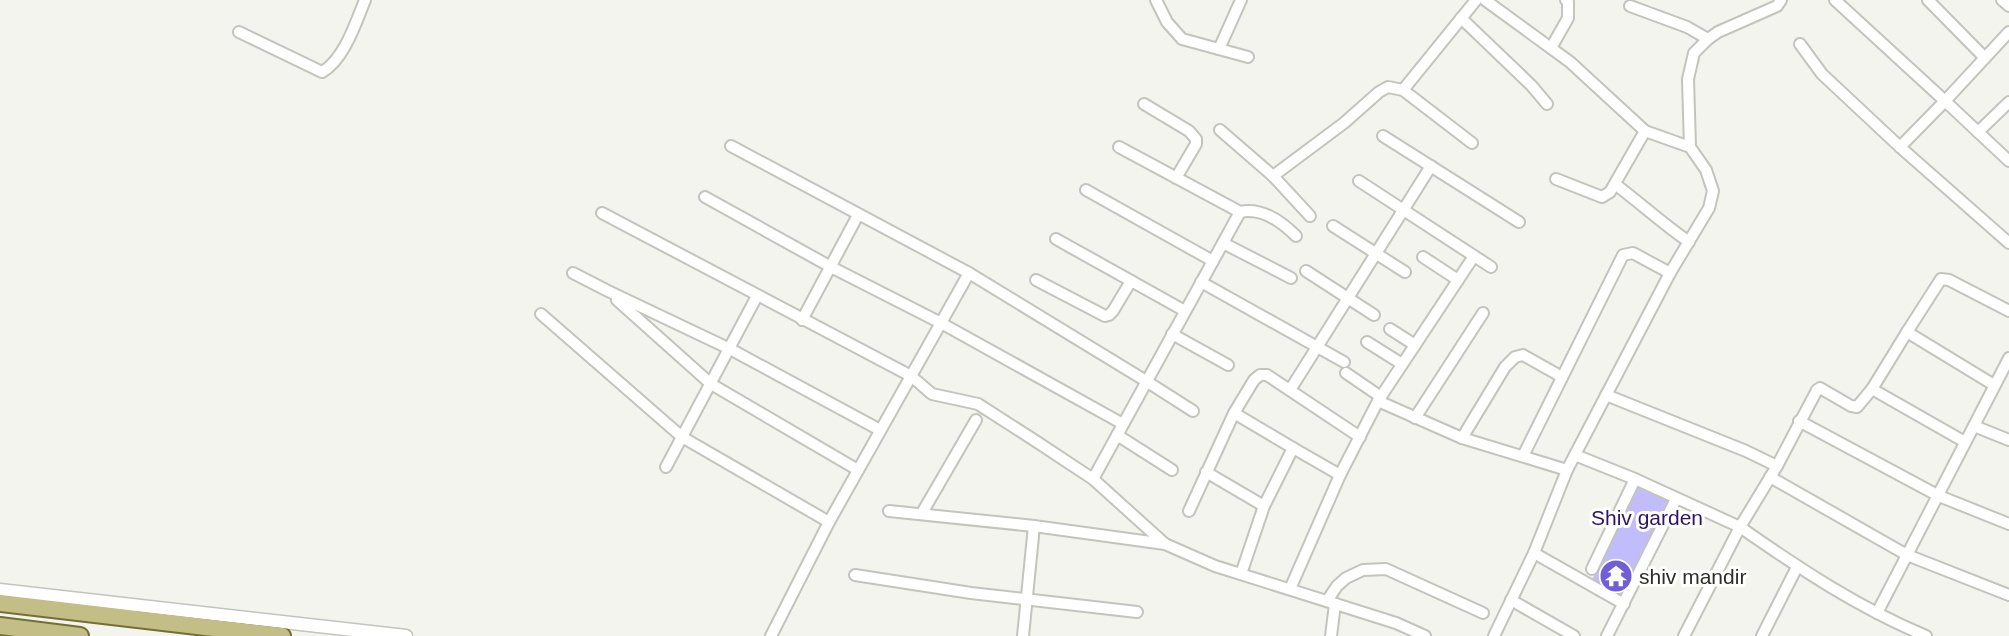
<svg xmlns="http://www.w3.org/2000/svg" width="2009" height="636" font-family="Helvetica,sans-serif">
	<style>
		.green { fill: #c0bdfa }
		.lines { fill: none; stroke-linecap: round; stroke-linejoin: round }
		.minor-casing { stroke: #c4c4be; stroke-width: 14 }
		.tertiary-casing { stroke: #c4c4be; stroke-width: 15 }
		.primary-casing { stroke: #746f32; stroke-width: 20 }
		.minor { stroke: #fff; stroke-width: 10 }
		.tertiary { stroke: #fff; stroke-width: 12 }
		.primary { stroke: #c3be86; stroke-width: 16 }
		.labels { text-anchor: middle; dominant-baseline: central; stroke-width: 6; stroke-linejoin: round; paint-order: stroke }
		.park-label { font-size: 21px; fill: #2d126e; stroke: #fffffe }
		.poi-label { font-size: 21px; fill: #2d2d2b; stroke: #fffffe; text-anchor: start }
	</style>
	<rect width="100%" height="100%" fill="#f4f4ee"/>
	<polygon class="green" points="1637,484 1680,504 1628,601 1592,580"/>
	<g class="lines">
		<g class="minor-casing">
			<g id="minor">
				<polyline points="1156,0 1167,22 1182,39 1248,57"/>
				<polyline points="1485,0 1570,62 1645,131 1690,147"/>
				<polyline points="1835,0 1945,101 2009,32"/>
				<polyline points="1928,0 1985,58"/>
				<polyline points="2002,0 2009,6"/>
				<polyline points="1630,6 1687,27 1708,39"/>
				<polyline points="1461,18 1531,85 1547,104"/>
				<path d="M239 32 322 72C344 60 356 22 365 0"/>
				<polyline points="1800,44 1822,74 1900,147"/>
				<polyline points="1551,48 1568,18 1568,2 1566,0"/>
				<polyline points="1219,49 1241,0"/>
				<polyline points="1403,90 1472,143"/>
				<polyline points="1144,104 1189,131 1196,139 1196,144 1176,178"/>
				<polyline points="1220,130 1273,176 1310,216"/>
				<polyline points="1978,132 2009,102"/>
				<polyline points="1383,136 1519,222"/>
				<polyline points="731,146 969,273 1146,381 1193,411"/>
				<path d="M1119 147 1240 212C1262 207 1281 221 1296 236"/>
				<polyline points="2009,161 1945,101 1900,147 2009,243"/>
				<polyline points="1273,176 1344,123 1379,92 1388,87 1403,90 1476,0"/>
				<polyline points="1556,179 1602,197 1610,192 1645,131"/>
				<polyline points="1359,181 1491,267"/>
				<path d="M1615 184C1640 203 1663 224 1689 242"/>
				<polyline points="1086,190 1213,261"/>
				<polyline points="705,197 831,267 941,323 1123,424"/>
				<polyline points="602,213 911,376 932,394 978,404 1034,440 1093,479 1165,544"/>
				<polyline points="1333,226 1405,272"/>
				<polyline points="1056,239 1185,311"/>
				<polyline points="1223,243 1291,278"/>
				<polyline points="1423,257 1458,280"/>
				<polyline points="1306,271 1374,315"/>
				<polyline points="573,273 608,291 730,349 880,430"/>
				<polyline points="1036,280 1105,316 1109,315 1113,311 1131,281"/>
				<polyline points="1201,282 1344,362"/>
				<polyline points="617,300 711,384 858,470"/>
				<polyline points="541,314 682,437 829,522"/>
				<polyline points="802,320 858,215"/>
				<polyline points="1390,329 1415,345"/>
				<polyline points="1907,332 1941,279 1949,280 2009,311"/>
				<polyline points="1172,334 1228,365"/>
				<polyline points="1367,342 1402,364"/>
				<polyline points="1346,373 1381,397"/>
				<polyline points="1872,389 1965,442"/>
				<polyline points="1290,390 1431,166"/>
				<polyline points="1606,395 1746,451 1777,466"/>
				<polyline points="1378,401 1462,438 1567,470"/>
				<polyline points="1234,413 1254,380 1260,375 1267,375 1360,437"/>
				<polyline points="1415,418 1483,313"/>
				<polyline points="1799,421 1939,496 2009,524"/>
				<polyline points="1974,426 2009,440"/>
				<polyline points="1117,435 1172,470"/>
				<polyline points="1462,438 1505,367 1515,357 1523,355 1562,377"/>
				<polyline points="1575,455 1635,479 1740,527 1777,466 1817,390 1820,388 1851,406 1857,407 1872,389 1907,332 1994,385"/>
				<polyline points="1523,456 1623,255 1633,253 1670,273"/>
				<polyline points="666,467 757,296"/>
				<polyline points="1206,472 1264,506"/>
				<polyline points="1770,477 1907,555 2009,595"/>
				<polyline points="1093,479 1240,212"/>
				<polyline points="889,511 1034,526 1165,544 1215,566 1396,623 1425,636"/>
				<polyline points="1189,511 1234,413 1293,448"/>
				<polyline points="922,513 976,420"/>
				<polyline points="1534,553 1624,604"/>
				<polyline points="1592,569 1635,479"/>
				<polyline points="1241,574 1264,506 1293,448 1340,475"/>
				<polyline points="855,575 971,593 1137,612"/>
				<polyline points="1290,589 1340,475 1378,401 1474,256"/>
				<polyline points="1511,600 1574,636"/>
				<polyline points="1327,601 1337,586 1346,578 1363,570 1386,569 1483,613"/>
				<polyline points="1877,613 2009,358"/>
				<polyline points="771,636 829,522 969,273"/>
				<polyline points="1023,636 1034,526"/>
				<polyline points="1331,636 1335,604"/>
				<polyline points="1494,636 1534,553 1567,470 1670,273 1709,208 1713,191 1706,170 1690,147 1688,79 1694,53 1708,39 1718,32 1777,6 1781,0"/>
				<polyline points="1607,636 1676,499"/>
				<path d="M1684 636 1740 527C1800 569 1859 608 1926 636"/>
				<polyline points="1762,636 1797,567"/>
			</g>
		</g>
		<g class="tertiary-casing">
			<polyline id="tertiary" points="0,590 406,636"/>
		</g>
		<g class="primary-casing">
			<g id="primary">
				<polyline points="0,603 282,636"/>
				<polyline points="0,626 80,636"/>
			</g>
		</g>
		<use href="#minor" class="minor"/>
		<use href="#tertiary" class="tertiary"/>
		<use href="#primary" class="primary"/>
	</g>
	<defs>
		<g id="temple-disc" transform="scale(1.725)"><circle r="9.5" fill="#725dd8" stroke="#fffffe"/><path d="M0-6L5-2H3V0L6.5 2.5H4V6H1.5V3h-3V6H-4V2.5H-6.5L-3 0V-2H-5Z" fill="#fff"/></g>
	</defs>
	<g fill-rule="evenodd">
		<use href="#temple-disc" x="1616" y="576"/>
	</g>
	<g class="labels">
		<g class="park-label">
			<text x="1647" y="517">Shiv garden</text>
		</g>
		<g class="poi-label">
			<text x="1639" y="576">shiv mandir</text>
		</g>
	</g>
</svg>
